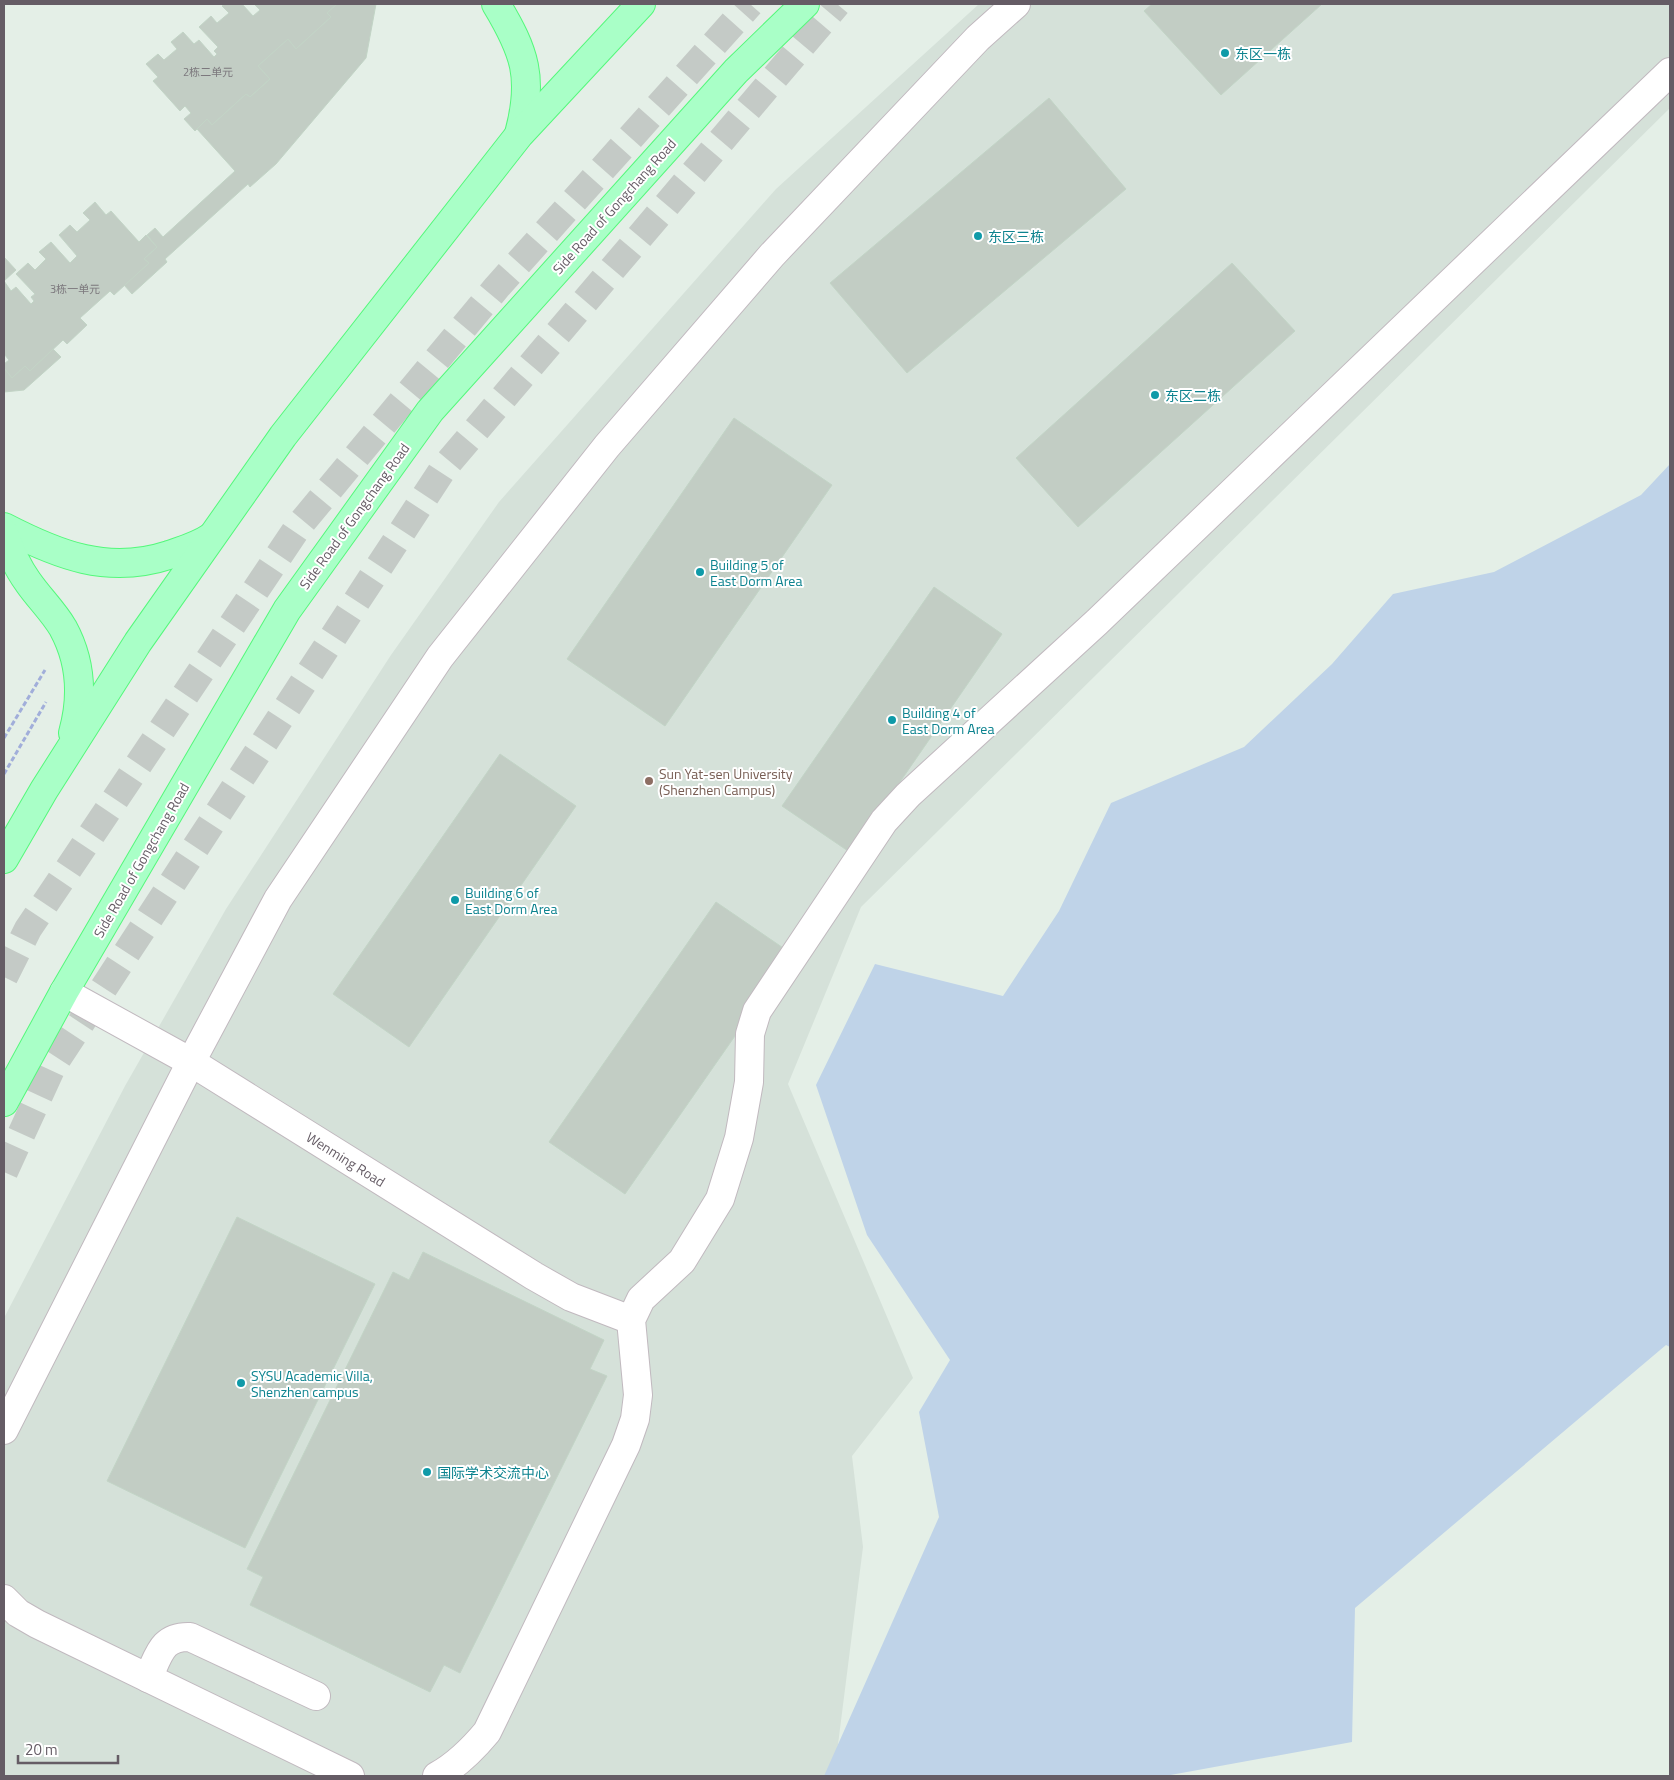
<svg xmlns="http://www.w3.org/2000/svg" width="1674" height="1780" font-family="'Titillium Web','Noto Sans SC',sans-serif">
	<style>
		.education { fill: #d5e1d9 }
		.green { fill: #bfd3e8 }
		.building { fill: #c2cdc4; stroke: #c2d4c6 }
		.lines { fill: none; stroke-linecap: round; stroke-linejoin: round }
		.highway-tunnel { stroke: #c4cac6; stroke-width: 28; stroke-dasharray: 28 14; stroke-linecap: butt }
		.minor-casing { stroke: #c1b9bf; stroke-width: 30 }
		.major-casing { stroke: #54f87b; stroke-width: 30 }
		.path { stroke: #a1aeda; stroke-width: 3; stroke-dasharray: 5 2.5; stroke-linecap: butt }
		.minor { stroke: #fff; stroke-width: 28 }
		.major { stroke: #a9ffc7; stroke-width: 28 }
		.culture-dot { fill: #0f9aa8; stroke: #fff; stroke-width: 2 }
		.education-dot { fill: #8d6e63; stroke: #fff; stroke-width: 2 }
		.labels { text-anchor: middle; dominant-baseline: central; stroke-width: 4; stroke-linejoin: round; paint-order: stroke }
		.number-label { font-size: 11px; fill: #7c787d }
		.culture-label { font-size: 14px; fill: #0d838f; stroke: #fff; text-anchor: start }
		.street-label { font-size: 14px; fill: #655c65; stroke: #fff }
		.education-label { font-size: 14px; fill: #785e54; stroke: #fff; text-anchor: start }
	</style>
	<rect width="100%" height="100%" fill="#e4efe7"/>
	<polygon class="education" points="979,4 1670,4 1670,108 861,907 788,1084 913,1378 852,1456 863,1547 834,1776 4,1776 4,1318 125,1086 226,909 391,655 499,502 776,189"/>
	<polygon class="green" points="1670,464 1670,1347 1666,1345 1355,1608 1352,1742 1165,1776 824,1776 939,1517 919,1412 950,1360 867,1235 816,1085 875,964 1003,996 1059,911 1111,803 1244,747 1332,664 1393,594 1494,572 1641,495"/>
	<g class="building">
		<polygon points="225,4 242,4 253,16 260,10 254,4 337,4 327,13 331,17 296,49 288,39 258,66 270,79 250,97 246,94 212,125 207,119 195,131 184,119 191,113 185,106 180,111 153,81 158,77 146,64 158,54 164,60 177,49 171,42 183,32 194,44 199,40 214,57 217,54 214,51 218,47 199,27 211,16 217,23 229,13 222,6"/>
		<polygon points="337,4 376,4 366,58 276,164 250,187 248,184 165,259 167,262 132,294 124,285 149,263 144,259 157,247 147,235 155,228 163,237 235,171 197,129 207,119 212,125 246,94 250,97 270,79 258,66 288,39 296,49 331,17 327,13"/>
		<polygon points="1152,4 1322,4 1221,95 1144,11"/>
		<polygon points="1049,98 1126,189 907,373 830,283"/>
		<polygon points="95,202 106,215 111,211 139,242 146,235 157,247 144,259 149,263 114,295 110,291 80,318 87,325 67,344 63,340 30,371 25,366 12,378 4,368 4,364 9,360 4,354 4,281 11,291 16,287 31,304 34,301 31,297 35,294 16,274 28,263 35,270 46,259 39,252 51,242 70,263 77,256 59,235 70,225 77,232 90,220 83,213"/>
		<polygon points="4,257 16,270 4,281"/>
		<polygon points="1232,263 1295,331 1078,527 1016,458"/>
		<polygon points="53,349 61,357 24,390 4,392 4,368 12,378 25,366 30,371"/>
		<polygon points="734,418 832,485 665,726 567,659"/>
		<polygon points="934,587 1002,634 851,853 782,806"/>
		<polygon points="500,754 576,806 409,1047 333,994"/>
		<polygon points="716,902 792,954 625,1194 549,1142"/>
		<polygon points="237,1217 375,1284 245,1548 107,1481"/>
		<polygon points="423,1252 604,1340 590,1369 607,1376 460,1673 444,1665 430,1692 250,1605 263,1577 247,1569 393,1272 409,1280"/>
	</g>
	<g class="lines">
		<g class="highway-tunnel">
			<polyline points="4,977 28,929 298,527 497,287 750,4"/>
			<polyline points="4,1172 52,1067 443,469 837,4"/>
		</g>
		<g class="minor-casing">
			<g id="minor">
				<polyline points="64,992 191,1062 534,1276 571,1297 631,1320"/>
				<polyline points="4,1430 191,1062 278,899 440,657 607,446 772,255 978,38 1016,4"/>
				<polyline points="4,1599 18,1613 37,1624 350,1776"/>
				<path d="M148 1678C159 1656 161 1636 190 1637L316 1696"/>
				<path d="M437 1776C457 1765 472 1750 487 1732L626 1445 635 1419 638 1395 631 1320 641 1299 682 1261 720 1199 739 1138 749 1082 750 1034 757 1011 884 821 908 795 1097 622 1670 72"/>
			</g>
		</g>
		<g class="major-casing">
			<g id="major">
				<path d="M496 4C525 52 534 78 519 134"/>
				<path d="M4 527C58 555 108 575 169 555 183 550 198 546 211 537"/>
				<path d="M4 533C10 551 17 567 28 582 39 598 53 611 63 628 81 661 83 697 73 733"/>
				<polyline points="4,859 44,790 138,642 283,436 519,135 641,4"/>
				<polyline points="4,1102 64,992 287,610 430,411 736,71 805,4"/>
			</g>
		</g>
		<g class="path">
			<polyline points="4,738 45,670"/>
			<polyline points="4,774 46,702"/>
		</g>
		<use href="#minor" class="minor"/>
		<use href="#major" class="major"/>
	</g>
	<g class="culture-dot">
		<circle cx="1225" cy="53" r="5"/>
		<circle cx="978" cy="236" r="5"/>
		<circle cx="1155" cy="395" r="5"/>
		<circle cx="700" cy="572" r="5"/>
		<circle cx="892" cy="720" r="5"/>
		<circle cx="455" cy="900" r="5"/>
		<circle cx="241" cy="1383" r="5"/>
		<circle cx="427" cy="1472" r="5"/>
	</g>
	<circle class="education-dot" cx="649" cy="781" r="5"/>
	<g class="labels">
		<g class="number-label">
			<text x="208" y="72">2栋二单元</text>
			<text x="75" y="289">3栋一单元</text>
		</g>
		<g class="culture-label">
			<text x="1235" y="53">东区一栋</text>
			<text x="988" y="236">东区三栋</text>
			<text x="1165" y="395">东区二栋</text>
			<text x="710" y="564">Building 5 of<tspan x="710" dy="16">East Dorm Area</tspan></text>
			<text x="902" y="712">Building 4 of<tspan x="902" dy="16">East Dorm Area</tspan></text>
			<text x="465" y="892">Building 6 of<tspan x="465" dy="16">East Dorm Area</tspan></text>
			<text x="251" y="1375">SYSU Academic Villa,<tspan x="251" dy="16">Shenzhen campus</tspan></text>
			<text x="437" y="1472">国际学术交流中心</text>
		</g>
		<g class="street-label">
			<text transform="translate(614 206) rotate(-48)">Side Road of Gongchang Road</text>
			<text transform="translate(354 516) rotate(-54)">Side Road of Gongchang Road</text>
			<text transform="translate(141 860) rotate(-60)">Side Road of Gongchang Road</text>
			<text transform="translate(346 1159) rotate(32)">Wenming Road</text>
		</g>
		<g class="education-label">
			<text x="659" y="773">Sun Yat-sen University<tspan x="659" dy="16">(Shenzhen Campus)</tspan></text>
		</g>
	</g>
	<rect width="1674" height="1780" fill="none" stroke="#655c65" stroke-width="10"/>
	<path d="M18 1755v8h100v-8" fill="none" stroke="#655c65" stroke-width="2.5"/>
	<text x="25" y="1755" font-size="15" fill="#655c65" stroke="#ffffff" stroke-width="4" paint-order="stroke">20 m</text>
</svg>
